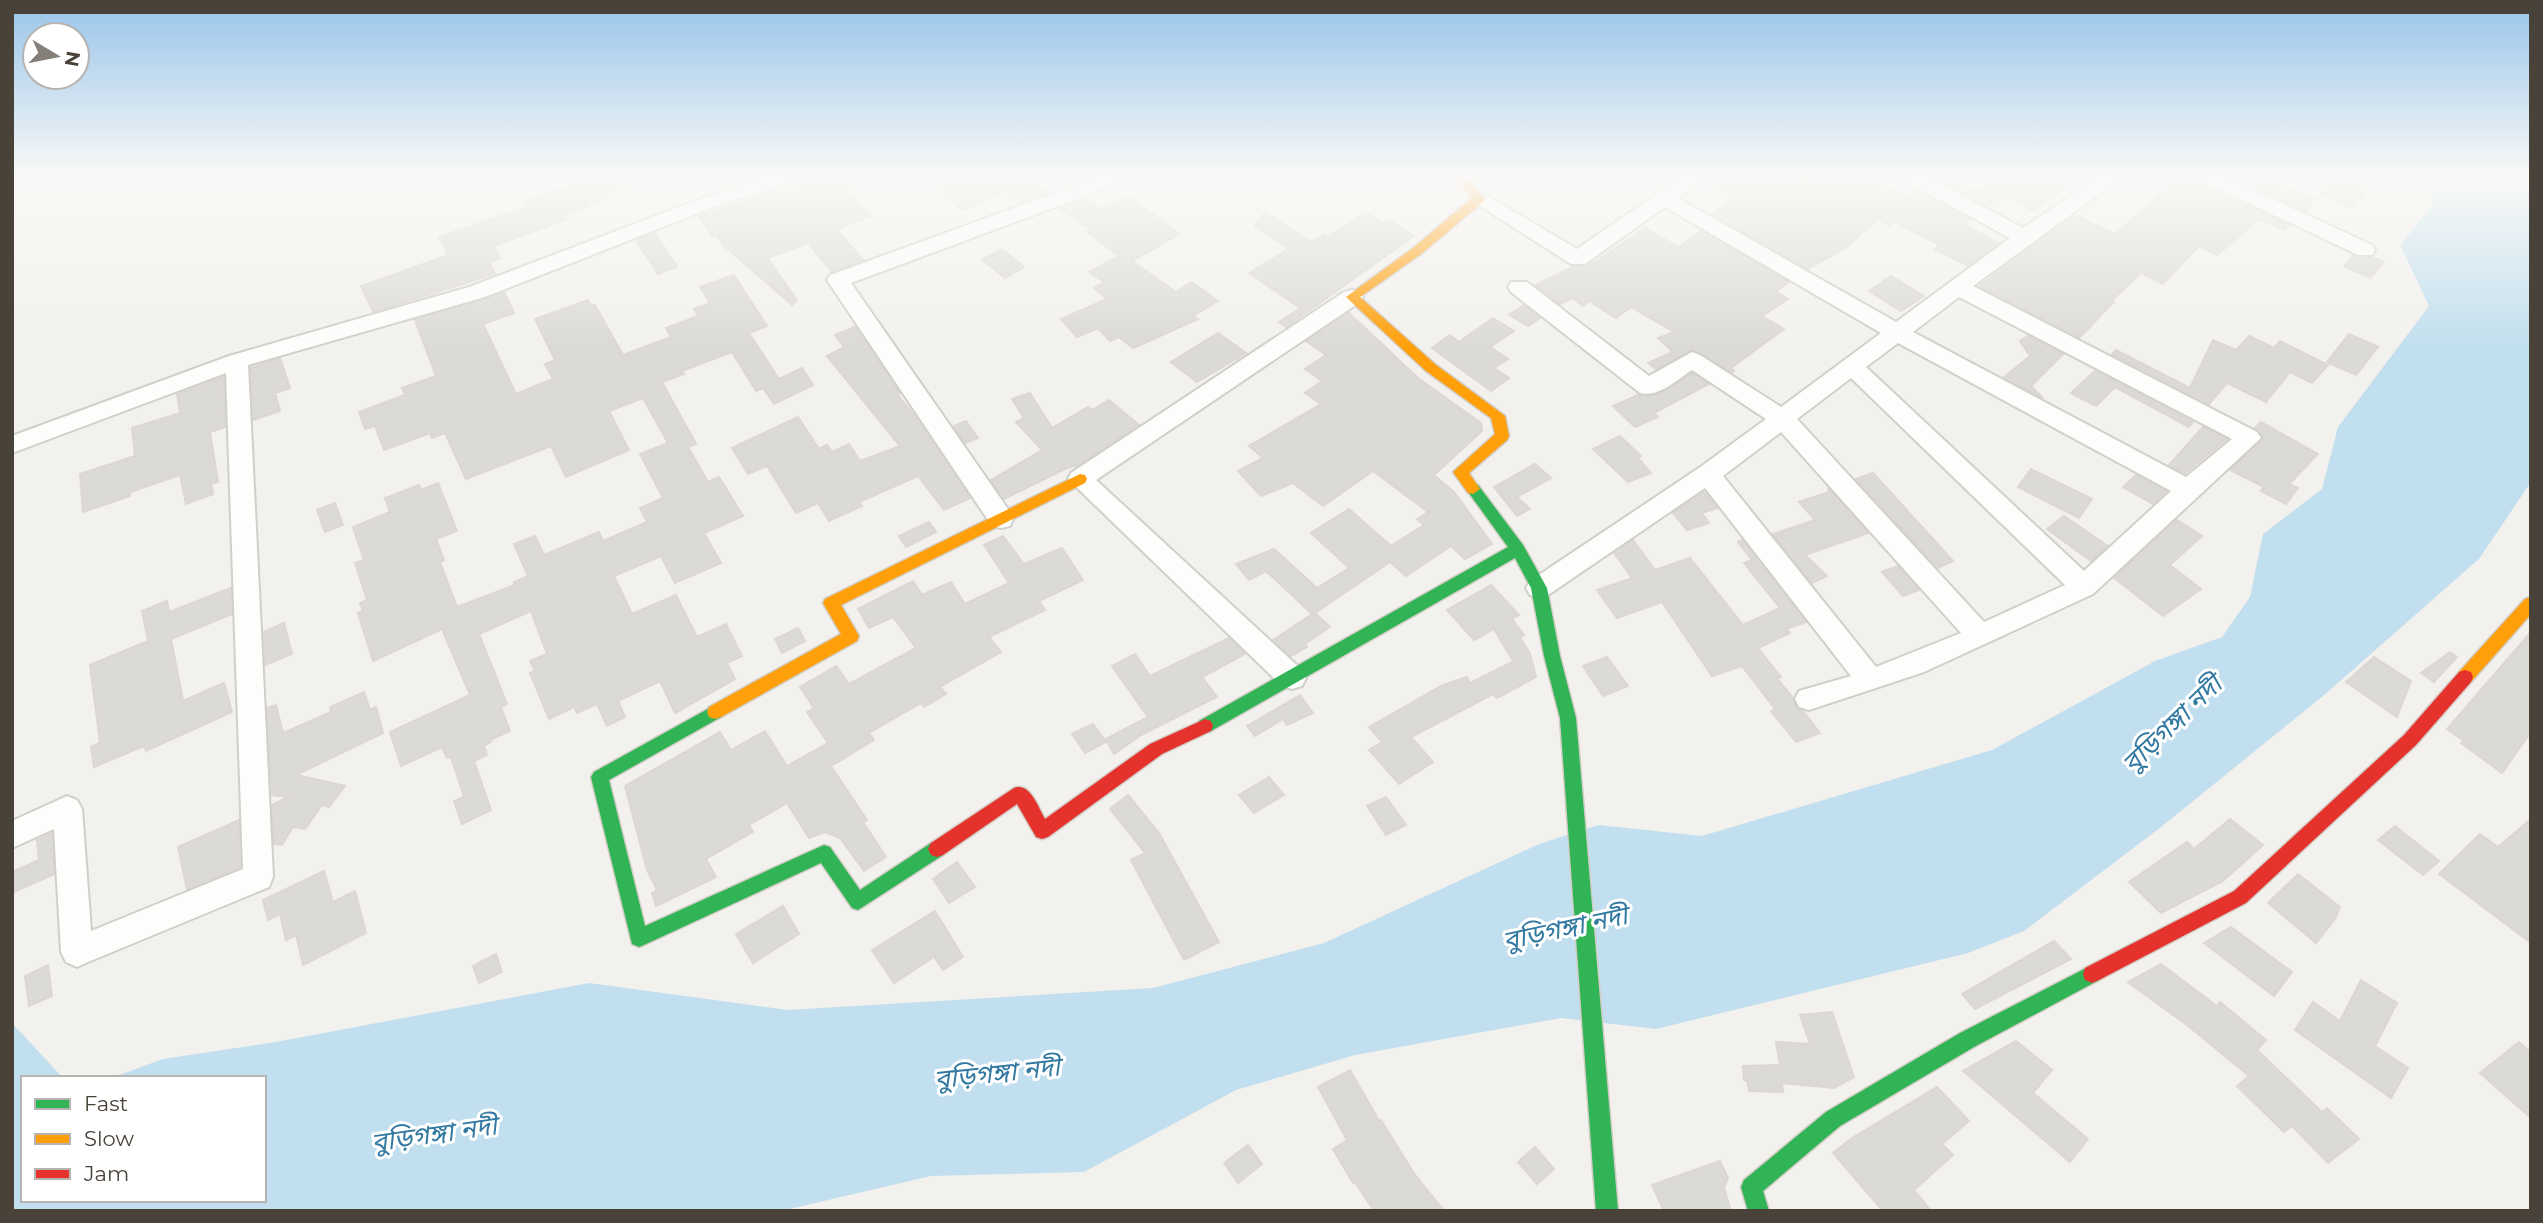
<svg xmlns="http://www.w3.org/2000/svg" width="2543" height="1223" font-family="Montserrat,'Noto Sans Bengali',sans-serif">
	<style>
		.water { fill: #c1dfee }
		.building { fill: #dcdad6; stroke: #dbd8d4; stroke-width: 2 }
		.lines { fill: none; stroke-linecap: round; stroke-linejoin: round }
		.street-casing { stroke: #d1cfcb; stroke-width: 4 }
		.fast-casing { stroke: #d2cdc5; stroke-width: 3 }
		.slow-casing { stroke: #d2cdc5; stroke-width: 3 }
		.jam-casing { stroke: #d2cdc5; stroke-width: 3 }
		.street { fill: #fdfdfc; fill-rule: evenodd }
		.fast { fill: #30b455; fill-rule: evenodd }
		.slow { fill: #ff9f0a; fill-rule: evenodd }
		.jam { fill: #e5322d; fill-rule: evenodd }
		.labels { text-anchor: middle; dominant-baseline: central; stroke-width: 6; stroke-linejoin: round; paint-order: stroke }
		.water-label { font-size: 26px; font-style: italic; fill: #3279a2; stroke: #fff }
	</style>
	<rect width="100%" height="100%" fill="#f3f1ee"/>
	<polygon class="water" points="2433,176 2531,176 2531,482 2479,559 2323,696 2161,827 2024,931 1968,953 1656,1029 1561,1018 1355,1055 1236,1090 1084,1172 931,1176 781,1211 12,1211 12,1023 63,1078 23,1078 23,1200 264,1200 264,1078 111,1078 163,1059 276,1042 589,983 788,1010 1153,988 1324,943 1539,844 1598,825 1702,836 1992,750 2155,661 2222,637 2250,597 2263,534 2322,489 2338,427 2429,306 2400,245 2433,205"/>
	<g class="building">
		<polygon points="562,176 649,176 649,179 605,195 606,197 587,204 589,206 562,215 565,220 494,246 500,258 489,262 495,274 373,312 361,286 449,255 439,237 530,206 527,201 568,186"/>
		<polygon points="827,176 880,176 847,190 870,216 836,229 863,260 832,272 808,243 767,258 797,300 792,305 724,246 716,235 712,236 699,216"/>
		<polygon points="925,176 1039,176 1031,179 1049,192 1019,203 1005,191 962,210"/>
		<polygon points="1710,176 1787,176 1802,184 1814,176 1866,176 1906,196 1914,189 1970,219 1964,224 1998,243 1968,266 1935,249 1940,245 1894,222 1890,225 1878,219 1847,247 1808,269 1712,214 1733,200 1704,181"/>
		<polygon points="1931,176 1941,176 1974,191 1986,184 1971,176 2082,176 2034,211 2004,195 1988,206"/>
		<polygon points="2181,176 2195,178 2199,182 2289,225 2284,230 2259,219 2217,255 2199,246 2163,284 2141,273 2111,301 2114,302 2079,338 1979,286 2075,215 2115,234"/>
		<polygon points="2260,176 2316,199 2305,211 2230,177"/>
		<polygon points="2336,176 2338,176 2370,189 2353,207 2320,194"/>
		<polygon points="1128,197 1180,234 1132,261 1176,292 1192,282 1218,301 1193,316 1198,319 1133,348 1119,337 1110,341 1098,328 1077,337 1061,319 1107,299 1094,288 1104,282 1089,272 1119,256 1087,232 1091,230 1059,208 1086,199 1102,210"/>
		<polygon points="1265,212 1311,242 1325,234 1328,236 1366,213 1384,224 1390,221 1414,236 1286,327 1279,322 1300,308 1249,273 1289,249 1255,226"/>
		<polygon points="1645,228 1679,247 1701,231 1789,282 1776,291 1788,299 1762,316 1784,329 1731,368 1734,371 1732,372 1693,350 1656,369 1648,363 1673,352 1658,338 1674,332 1631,307 1616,318 1589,301 1583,306 1572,298 1560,304 1536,285 1572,267 1585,267 1595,262"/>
		<polygon points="655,233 677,267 658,274 636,240"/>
		<polygon points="1002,249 1024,267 1005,278 982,260"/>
		<polygon points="2353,256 2372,257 2384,262 2370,278 2344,266"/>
		<polygon points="734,275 767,326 749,333 779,379 802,368 813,385 774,404 763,388 756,391 732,352 682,371 684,374 662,382 696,444 688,447 708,482 719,477 743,516 704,533 721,563 675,583 661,556 614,576 632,614 676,595 697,637 726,624 742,656 727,663 735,679 675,713 660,681 618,701 625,717 607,726 597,704 577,713 574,707 549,719 530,673 535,671 530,661 547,654 531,611 479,634 507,704 501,707 510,731 490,740 491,742 484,746 487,755 474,761 491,810 462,824 454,801 464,797 451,757 447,758 442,747 401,766 390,732 470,695 442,629 373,661 358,613 363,611 360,603 367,600 355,563 364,560 353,527 390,512 385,498 419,485 421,490 438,483 457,531 436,539 444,560 440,562 457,607 515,585 514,582 528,576 514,544 535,536 544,555 599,532 603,541 647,522 640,508 663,498 640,454 668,443 643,398 609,411 629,450 566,477 551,446 466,479 445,433 432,438 430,433 384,450 375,426 365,429 359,412 405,395 402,388 436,376 415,320 504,292 514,313 483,324 516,394 553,379 545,364 555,360 535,319 588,300 591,306 595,305 623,355 671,337 666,328 698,316 694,309 710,303 700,287"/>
		<polygon points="1891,276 1924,296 1901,311 1869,291"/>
		<polygon points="1524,305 1540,318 1528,326 1509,315"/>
		<polygon points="1349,313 1418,378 1481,423 1482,431 1434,475 1454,492 1492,544 1465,559 1451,546 1406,576 1390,562 1315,613 1330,627 1305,644 1307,647 1291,656 1273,640 1312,614 1266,571 1249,580 1236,564 1274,549 1317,588 1349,568 1311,533 1349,509 1391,546 1424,525 1417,519 1428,512 1373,471 1323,506 1293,483 1261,496 1238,471 1263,458 1249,446 1321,404 1305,393 1322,381 1305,369 1326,355 1306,341"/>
		<polygon points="1493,318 1514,331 1490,347 1508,359 1494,368 1509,378 1491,391 1432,348 1450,335 1459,342"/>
		<polygon points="855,327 900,393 897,394 914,415 970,498 944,510 918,476 859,502 862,506 829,521 818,503 796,513 767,466 748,474 732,448 798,417 819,449 827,445 832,452 849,444 860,461 900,446 827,356 844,347 835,335"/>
		<polygon points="1218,333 1246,353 1197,382 1171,362"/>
		<polygon points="2349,334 2378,347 2356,375 2327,362"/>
		<polygon points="2028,336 2063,354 2031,386 2043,398 2004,377 2030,356 2020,341"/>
		<polygon points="2249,336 2274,348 2280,341 2328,365 2312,383 2290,372 2266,402 2227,383 2209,404 2112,354 2116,350 2190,388 2213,340 2236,350"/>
		<polygon points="280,358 290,388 275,393 280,411 253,420 251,368"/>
		<polygon points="2095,371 2193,422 2189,427 2115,387 2096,406 2071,393"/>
		<polygon points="1692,373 1709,384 1654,413 1658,417 1635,427 1613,406 1638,395 1647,396 1661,393"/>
		<polygon points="224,377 225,427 210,432 218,482 211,484 213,494 186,504 180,475 130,492 130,496 83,512 80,474 135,456 132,428 180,413 177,394"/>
		<polygon points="1030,393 1052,428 1088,407 1092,410 1109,400 1139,425 1079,465 1067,468 1004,499 991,480 1042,450 1016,422 1024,418 1012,399"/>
		<polygon points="966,421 978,438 965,443 954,426"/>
		<polygon points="2261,422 2318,454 2289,484 2298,488 2286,504 2261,491 2264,487 2230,470 2263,440 2263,437 2255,428"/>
		<polygon points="2203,427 2227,439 2185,473 2169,465"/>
		<polygon points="1620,436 1641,456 1638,458 1651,473 1628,482 1593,449"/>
		<polygon points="1535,464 1551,478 1517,497 1530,509 1517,516 1494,487"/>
		<polygon points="2031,469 2092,499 2079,518 2018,487"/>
		<polygon points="1873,473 1953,561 1938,568 1856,479"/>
		<polygon points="2136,475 2166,491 2153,504 2123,487"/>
		<polygon points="1828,488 1868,533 1805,555 1827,576 1812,583 1773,534 1815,520 1799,502 1829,492"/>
		<polygon points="1704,492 1717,508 1702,513 1709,523 1687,530 1673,513"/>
		<polygon points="335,503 343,525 325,532 317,510"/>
		<polygon points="2064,516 2108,546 2091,561 2047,529"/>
		<polygon points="2177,520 2202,536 2170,565 2201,589 2163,616 2114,578"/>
		<polygon points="929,522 936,532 906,547 899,536"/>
		<polygon points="1003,536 1024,564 1062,548 1083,580 1039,601 1045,610 989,637 1001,652 940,687 946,694 924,707 921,703 869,733 874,740 831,766 867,820 863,822 886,857 864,871 840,838 825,832 809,838 787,803 749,825 753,832 706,859 716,877 656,906 652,893 657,890 647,870 625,786 720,732 731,750 765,731 787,766 828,743 807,712 814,708 800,687 836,666 849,684 916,648 893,617 869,628 858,609 913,581 922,595 951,582 965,604 1009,583 984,545"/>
		<polygon points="1633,540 1655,570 1690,558 1743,625 1780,608 1744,563 1752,560 1738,542 1742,540 1806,622 1786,629 1790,633 1758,648 1781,677 1777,678 1793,698 1797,708 1803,711 1820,733 1796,742 1771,711 1775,709 1742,666 1712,676 1662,602 1617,618 1597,590 1632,578 1614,553"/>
		<polygon points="1898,566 1919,590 1903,596 1882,572"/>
		<polygon points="1491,585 1519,615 1512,619 1524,635 1520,637 1530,654 1536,677 1497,698 1493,694 1411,737 1433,762 1399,784 1369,750 1382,742 1369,727 1443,685 1467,677 1470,683 1512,662 1519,671 1494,629 1474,640 1447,610"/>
		<polygon points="231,588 232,614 171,639 183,701 224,683 232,712 146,751 144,746 94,767 91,747 100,743 90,665 148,641 142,611 167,601 169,612"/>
		<polygon points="284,623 292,654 265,665 264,632"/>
		<polygon points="798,628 805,641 782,653 775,639"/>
		<polygon points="2531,632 2531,732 2502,773 2461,743 2464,741 2447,729"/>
		<polygon points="1229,638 1245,654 1202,677 1217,697 1141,735 1114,754 1106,739 1148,717 1112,666 1135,654 1150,676"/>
		<polygon points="2450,652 2457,657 2434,682 2421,673"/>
		<polygon points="1607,657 1628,686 1603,696 1583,666"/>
		<polygon points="2374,657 2411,681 2397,717 2346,682"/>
		<polygon points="364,692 370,710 376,707 383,733 296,775 345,786 329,807 322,805 305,829 293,827 282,845 274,844 272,805 288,797 272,795 267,708 276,705 283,733 331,712 330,707"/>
		<polygon points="1300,695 1313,713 1287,725 1283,719 1255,736 1247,726"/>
		<polygon points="1093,724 1106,742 1085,753 1072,734"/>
		<polygon points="1269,777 1284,795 1254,813 1239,795"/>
		<polygon points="1128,795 1159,833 1219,942 1184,960 1131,860 1145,853 1110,809"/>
		<polygon points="1386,797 1406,825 1386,835 1367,806"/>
		<polygon points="2230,819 2263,845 2223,881 2161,913 2129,882 2187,842 2194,849"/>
		<polygon points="2531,819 2531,943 2439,874 2480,834 2498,847"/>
		<polygon points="239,820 240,867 187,889 178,847"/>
		<polygon points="2395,826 2439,861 2423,875 2378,840"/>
		<polygon points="52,833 54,874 12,893 12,872 39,860 37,840"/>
		<polygon points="957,862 975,887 949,903 933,879"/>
		<polygon points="324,871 333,902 355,891 366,933 303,965 296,935 286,940 280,914 268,920 263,900"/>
		<polygon points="2298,874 2340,907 2335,919 2316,943 2268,903"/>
		<polygon points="783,906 799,934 753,963 736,934"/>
		<polygon points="935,911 963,957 943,970 934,957 894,983 872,950"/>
		<polygon points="2231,927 2292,972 2274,996 2204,943"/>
		<polygon points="2054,941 2071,959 1975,1009 1962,994"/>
		<polygon points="496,954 502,972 479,983 473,966"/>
		<polygon points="2161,964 2217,1006 2220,1002 2266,1040 2257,1050 2322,1112 2327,1108 2359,1139 2328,1163 2292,1126 2284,1132 2237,1086 2249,1076 2187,1025 2128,982"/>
		<polygon points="48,965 52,996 29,1006 25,976"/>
		<polygon points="2361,980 2397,1003 2375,1046 2408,1068 2391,1098 2295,1030 2313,1002 2340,1021"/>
		<polygon points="1832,1012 1854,1077 1834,1088 1782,1083 1783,1092 1749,1091 1747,1081 1744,1080 1743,1066 1780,1065 1776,1042 1810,1044 1800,1015"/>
		<polygon points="2016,1041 2052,1070 2033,1093 2088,1139 2070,1162 1963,1071"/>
		<polygon points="2519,1042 2531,1053 2531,1118 2480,1073"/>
		<polygon points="1350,1070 1379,1121 1381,1120 1413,1172 1444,1211 1374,1211 1355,1182 1353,1183 1333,1149 1347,1140 1318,1087"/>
		<polygon points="1937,1087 1969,1121 1942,1144 1953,1155 1914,1190 1931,1211 1883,1211 1833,1153 1852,1138"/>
		<polygon points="1248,1145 1262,1164 1238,1183 1224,1163"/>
		<polygon points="1535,1147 1554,1169 1537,1184 1518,1162"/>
		<polygon points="1720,1161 1728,1178 1724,1188 1731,1211 1664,1211 1652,1185"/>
	</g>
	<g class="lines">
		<g class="street-casing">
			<g id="street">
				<polygon points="770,176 801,176 798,180 714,207 485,297 248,365 273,877 269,887 88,962 77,967 66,962 61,952 54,829 12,848 12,821 67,796 77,800 82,809 91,931 243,869 226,373 12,453 12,436 229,356 469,287 700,199"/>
				<polygon points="1102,176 1131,176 1128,180 851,283 1010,512 1013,519 1010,526 1001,528 992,526 827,280 830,275"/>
				<path d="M1683 176H1707L1678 198 1896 322 2010 238 1903 180 1900 176H1925L2023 228 2101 176H2124L1973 286 2257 432 2261 438 2093 594 1924 672 1809 710 1799 707 1795 699 1799 691 1851 676 1705 488 1548 595 1539 598 1530 595 1526 588 1530 581 1699 468 1766 419 1692 370C1677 380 1658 398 1640 393L1511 292 1508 287 1511 282H1527L1649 376 1692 352 1700 355 1781 407 1881 333 1665 207 1585 264H1571L1469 199 1472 195H1486L1577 249ZM1959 297 2232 439 2186 477 1913 332ZM1898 343 2171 491 2084 571 1866 367ZM1851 378 2065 585 1984 622 1797 419ZM1781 432 1961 633 1876 667 1723 476Z"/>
				<polygon points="2197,176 2223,176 2372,245 2375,250 2372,255 2358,255 2200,180"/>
				<polygon points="1352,290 1360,292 1363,297 1360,302 1096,480 1302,670 1306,678 1302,686 1292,689 1282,686 1068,479 1071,473 1344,292"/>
			</g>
		</g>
		<g class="fast-casing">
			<g id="fast">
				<polygon points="1473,484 1478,485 1523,545 1547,588 1560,656 1576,718 1618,1211 1596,1211 1560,718 1544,656 1531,588 1515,558 1211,731 1205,733 1199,731 1197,726 1199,721 1508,547 1466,489"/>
				<polygon points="715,705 721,707 723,712 721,717 609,780 645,926 824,845 830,847 860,890 931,843 937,841 943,843 946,849 943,855 858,910 852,908 821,863 646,944 639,947 632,944 591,777 594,772"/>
				<polygon points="2092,965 2099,968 2101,974 2099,980 1974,1047 1840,1126 1763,1191 1769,1211 1748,1211 1741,1187 1744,1180 1826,1112 1960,1033"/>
			</g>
		</g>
		<g class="slow-casing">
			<g id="slow">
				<polygon points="1455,176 1467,176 1485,199 1483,202 1421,254 1360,297 1436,365 1505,416 1509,436 1507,440 1469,473 1480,489 1473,494 1468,493 1453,472 1495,434 1491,418 1426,371 1346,297 1413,248 1472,198"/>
				<polygon points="1080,474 1085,475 1087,479 1085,483 841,605 859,636 857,641 721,717 715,719 709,717 707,712 709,707 841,634 823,603 825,599"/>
				<polygon points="2531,597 2531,614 2471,682 2459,682 2457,677 2459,672 2525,599"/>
			</g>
		</g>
		<g class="jam-casing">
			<g id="jam">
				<polygon points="2465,670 2471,672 2473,677 2471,682 2416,745 2246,903 2099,980 2092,983 2085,980 2083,974 2085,968 2234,891 2404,735 2459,672"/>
				<path d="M1205 719 1211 721 1213 726 1211 731 1162 754 1048 837 1042 839 1036 837 1017 804 943 855 937 857 931 855 928 849 931 843 1014 788C1030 782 1038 807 1045 819L1150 744Z"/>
			</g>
		</g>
		<use href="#street" class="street"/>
		<use href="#fast" class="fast"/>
		<use href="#slow" class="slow"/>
		<use href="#jam" class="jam"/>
	</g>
	<linearGradient id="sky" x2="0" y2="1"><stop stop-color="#98c5ea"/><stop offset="0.51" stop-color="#faf9f7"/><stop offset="1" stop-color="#faf9f7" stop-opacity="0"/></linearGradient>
	<rect width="2543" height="347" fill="url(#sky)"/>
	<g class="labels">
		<g class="water-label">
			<text transform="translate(2172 724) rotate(-44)">বুড়িগঙ্গা নদী</text>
			<text transform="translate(1565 928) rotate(-12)">বুড়িগঙ্গা নদী</text>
			<text transform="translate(997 1073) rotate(-6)">বুড়িগঙ্গা নদী</text>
			<text transform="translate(434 1134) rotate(-8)">বুড়িগঙ্গা নদী</text>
		</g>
	</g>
	<rect width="2543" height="1223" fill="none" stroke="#494239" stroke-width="28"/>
	<rect x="21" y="1076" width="245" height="126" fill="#ffffff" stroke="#b6b3b0" stroke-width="2"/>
	<rect x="35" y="1099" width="35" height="10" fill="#30b455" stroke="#b6b3b0" stroke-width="2"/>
	<text x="84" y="1111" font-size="21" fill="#494239">Fast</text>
	<rect x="35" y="1134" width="35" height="10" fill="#ff9f0a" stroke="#b6b3b0" stroke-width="2"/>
	<text x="84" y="1146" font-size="21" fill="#494239">Slow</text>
	<rect x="35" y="1169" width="35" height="10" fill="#e5322d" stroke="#b6b3b0" stroke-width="2"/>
	<text x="84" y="1181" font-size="21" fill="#494239">Jam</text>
	<g transform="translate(56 56) rotate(100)"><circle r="33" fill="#ffffff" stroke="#b6b3b0" stroke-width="2"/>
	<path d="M0-5L12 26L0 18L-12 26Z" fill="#847f78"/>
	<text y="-10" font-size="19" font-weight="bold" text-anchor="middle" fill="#494239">N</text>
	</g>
</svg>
